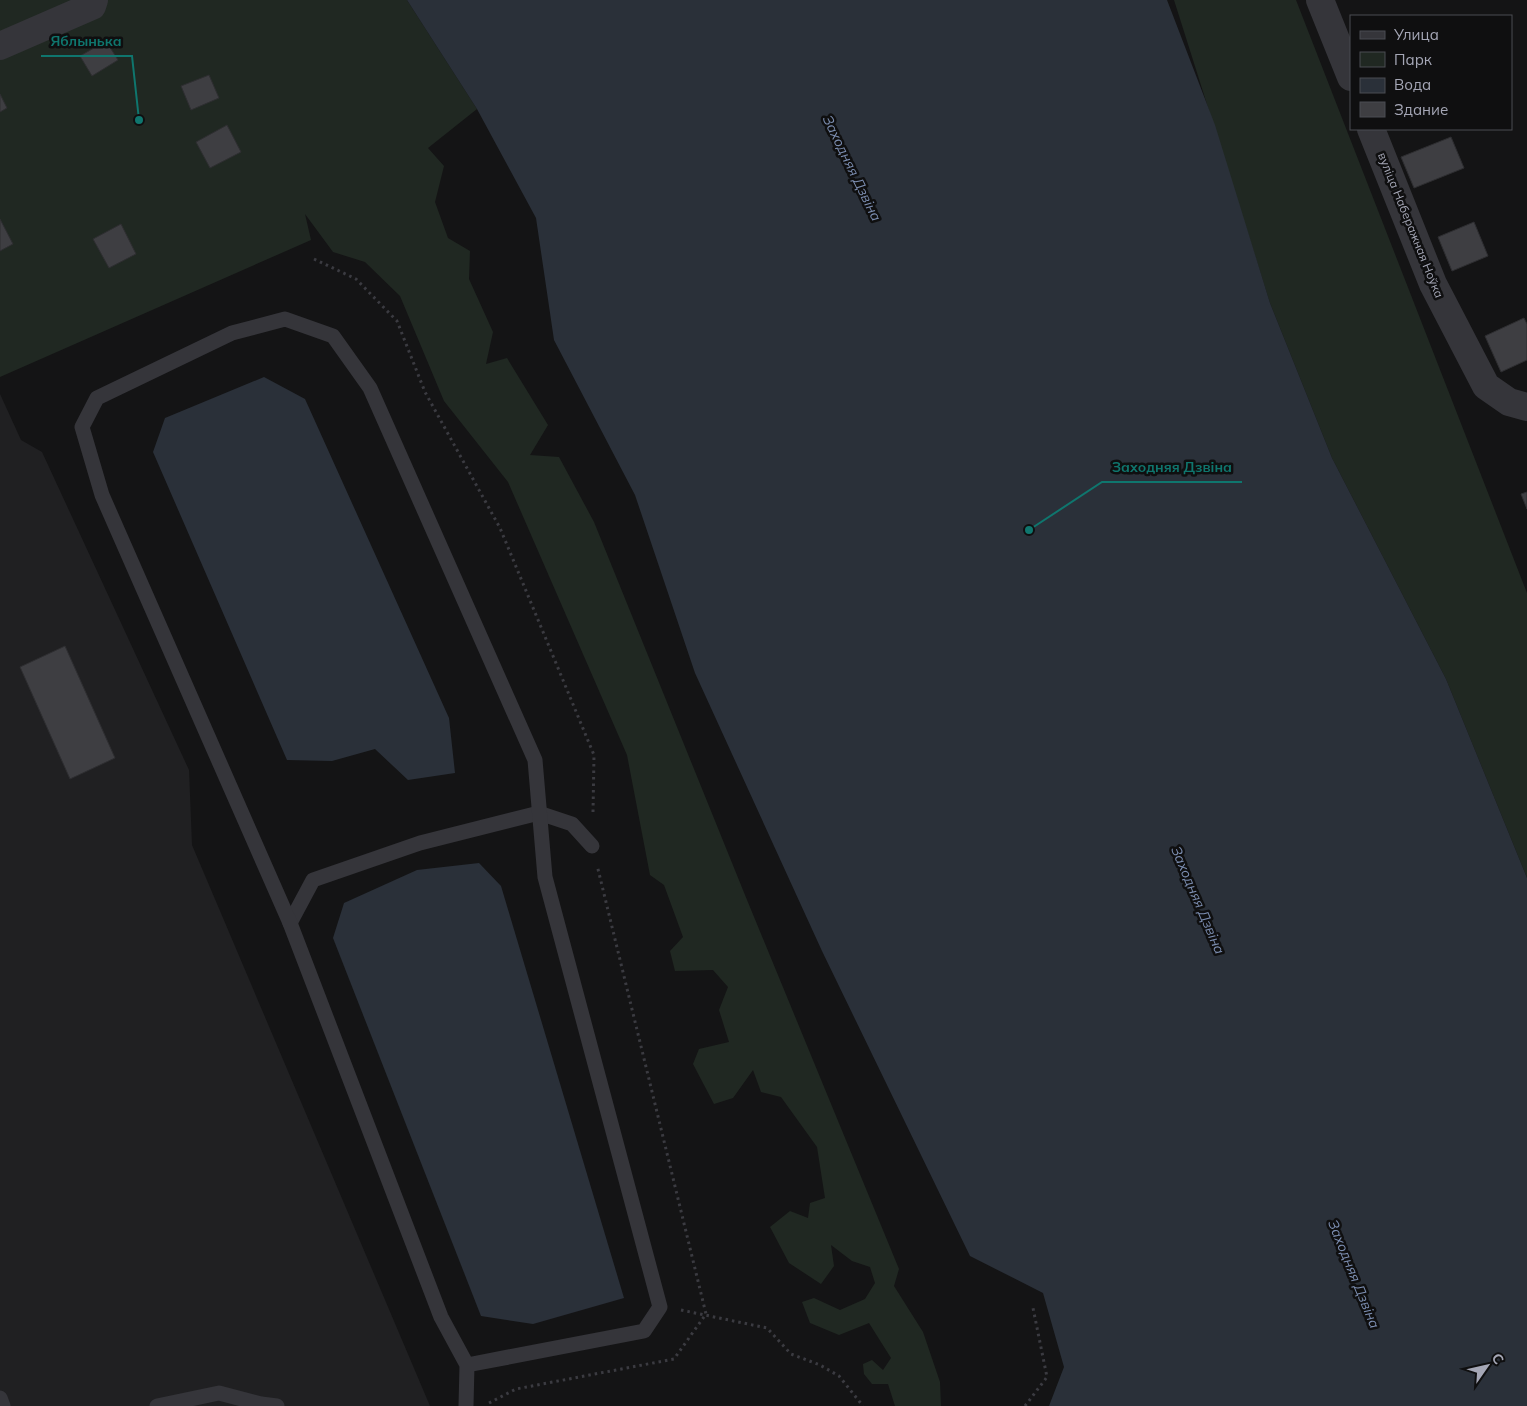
<svg xmlns="http://www.w3.org/2000/svg" width="1527" height="1406" font-family="Mulish,sans-serif">
	<style>
		.built { fill: #202022 }
		.green { fill: #202822 }
		.water { fill: #2a3039 }
		.building { fill: #3e3e42; stroke: #2e2e31 }
		.lines { fill: none; stroke-linecap: round; stroke-linejoin: round }
		.path { stroke: #3b3b41; stroke-width: 3; stroke-dasharray: 2.5 4; stroke-linecap: butt }
		.service { stroke: #35353a; stroke-width: 15 }
		.minor { stroke: #35353a; stroke-width: 28 }
		.labels { text-anchor: middle; dominant-baseline: central; stroke-width: 5; stroke-linejoin: round; paint-order: stroke }
		.street-label { font-size: 12px; fill: #a5a7b6; stroke: #0f0f10 }
		.water-label { font-size: 14px; font-style: italic; fill: #7c8eb1; stroke: #0f0f10 }
		.leader { fill: none; stroke: #0f766e; stroke-width: 2 }
		.callout-dot { fill: #0f766e; stroke: #0f0f10; stroke-width: 2 }
		.callout-label { font-size: 14px; text-anchor: middle; font-weight: bold; fill: #0f766e; stroke: #0f0f10; stroke-width: 5; stroke-linejoin: round; paint-order: stroke }
	</style>
	<rect width="100%" height="100%" fill="#141415"/>
	<polygon class="built" points="0,394 21,440 42,452 189,770 192,845 430,1406 0,1406"/>
	<g class="green">
		<polygon points="0,0 407,0 477,109 428,148 444,166 435,202 448,238 470,251 469,279 493,332 486,364 507,358 548,425 530,455 559,457 594,522 745,895 899,1269 894,1286 923,1332 940,1382 941,1406 895,1406 888,1384 872,1384 864,1374 863,1364 872,1360 883,1370 891,1358 869,1323 839,1335 810,1323 802,1302 814,1298 840,1310 865,1299 875,1283 870,1267 852,1261 831,1245 834,1266 821,1284 789,1263 770,1227 790,1211 808,1218 810,1203 825,1198 817,1147 781,1097 761,1092 753,1070 733,1098 714,1104 693,1064 699,1049 729,1042 719,1010 728,987 713,970 675,971 670,951 683,937 664,885 650,875 627,755 508,482 444,401 400,296 365,262 333,252 305,214 311,240 0,377"/>
		<polygon points="1174,0 1296,0 1527,593 1527,878 1446,679 1332,458 1270,303"/>
	</g>
	<g class="water">
		<polygon points="407,0 1167,0 1215,125 1270,303 1332,458 1446,679 1527,878 1527,1406 1049,1406 1064,1367 1043,1293 970,1256 822,951 695,673 635,495 554,340 536,218 477,109"/>
		<polygon points="264,377 305,399 449,718 455,773 408,780 375,749 332,761 287,760 153,452 165,418"/>
		<polygon points="479,863 501,886 624,1298 533,1324 481,1316 333,938 344,903 417,870"/>
	</g>
	<g class="building">
		<polygon points="106,41 118,60 92,76 80,56"/>
		<polygon points="209,75 219,98 191,110 181,86"/>
		<polygon points="0,94 7,108 0,112"/>
		<polygon points="227,125 241,152 210,168 196,142"/>
		<polygon points="1451,137 1464,168 1414,188 1401,157"/>
		<polygon points="0,219 13,244 0,251"/>
		<polygon points="1474,222 1488,256 1452,271 1438,237"/>
		<polygon points="121,224 136,254 109,268 93,239"/>
		<polygon points="1524,318 1527,324 1527,360 1501,372 1485,336"/>
		<polygon points="1527,492 1527,509 1521,494"/>
		<polygon points="65,646 115,758 70,779 20,667"/>
	</g>
	<g class="lines">
		<g class="path">
			<polyline points="314,259 356,279 397,321 425,392 500,528 594,755 593,812"/>
			<polyline points="681,1310 767,1328 791,1354 820,1365 839,1376 863,1406"/>
			<polyline points="489,1403 516,1389 674,1359 706,1314 597,865"/>
			<polyline points="1025,1406 1047,1377 1033,1308"/>
		</g>
		<g class="service">
			<polyline points="290,923 313,880 420,843 539,813 572,824 592,846"/>
			<polyline points="0,1398 3,1406"/>
			<polyline points="157,1406 219,1393 261,1404 277,1406"/>
			<polyline points="466,1406 467,1365 441,1317 290,923 102,495 82,427 97,398 232,333 285,319 333,336 370,388 535,760 545,877 660,1307 644,1331 467,1365"/>
		</g>
		<g class="minor">
			<polyline points="1320,0 1351,77"/>
			<polyline points="0,46 92,6 94,0"/>
			<polyline points="1371,129 1433,284 1486,386 1509,402 1527,407"/>
		</g>
	</g>
	<g class="labels">
		<g class="street-label">
			<text transform="translate(1411 225) rotate(68)">вуліца Наберажная Ноўка</text>
		</g>
		<g class="water-label">
			<text transform="translate(852 168) rotate(64)">Заходняя Дзвіна</text>
			<text transform="translate(1198 900) rotate(67)">Заходняя Дзвіна</text>
			<text transform="translate(1354 1274) rotate(68)">Заходняя Дзвіна</text>
		</g>
	</g>
	<path class="leader" d="M139 120L132 56H41M1029 530L1102 482H1242"/>
	<g class="callout-dot">
		<circle cx="139" cy="120" r="5"/>
		<circle cx="1029" cy="530" r="5"/>
	</g>
	<g class="callout-label">
		<text x="86" y="46">Яблынька</text>
		<text x="1172" y="472">Заходняя Дзвіна</text>
	</g>
	<rect x="1350" y="15" width="162" height="115" fill="#0f0f10" stroke="#4b4c52"/>
	<rect x="1360" y="31" width="25" height="8" fill="#35353a" stroke="#4b4c52"/>
	<text x="1394" y="40" font-size="15" fill="#a5a7b6">Улица</text>
	<rect x="1360" y="52" width="25" height="15" fill="#202822" stroke="#4b4c52"/>
	<text x="1394" y="65" font-size="15" fill="#a5a7b6">Парк</text>
	<rect x="1360" y="78" width="25" height="15" fill="#2a3039" stroke="#4b4c52"/>
	<text x="1394" y="90" font-size="15" fill="#a5a7b6">Вода</text>
	<rect x="1360" y="102" width="25" height="15" fill="#3e3e42" stroke="#4b4c52"/>
	<text x="1394" y="115" font-size="15" fill="#a5a7b6">Здание</text>
	<g transform="translate(1487 1366) rotate(56)" stroke="#0f0f10" stroke-width="4" paint-order="stroke">
	<path d="M0-4L9 19L0 12L-9 19Z" fill="#a5a7b6"/>
	<text y="-8" font-size="14" font-weight="bold" text-anchor="middle" fill="#a5a7b6">С</text>
	</g>
</svg>
